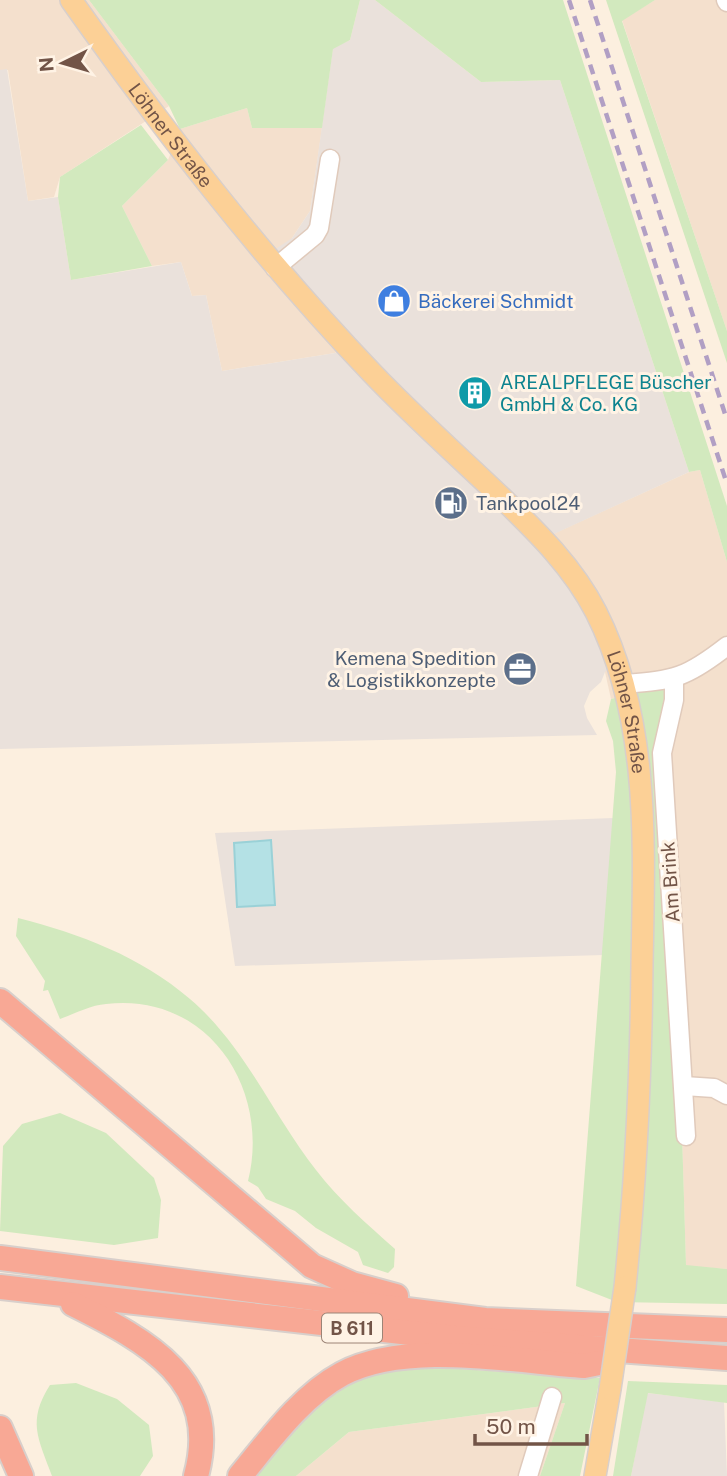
<svg xmlns="http://www.w3.org/2000/svg" width="727" height="1476" font-family="'Public Sans',sans-serif">
	<style>
		.residential { fill: #f4e0cd }
		.industrial { fill: #eae1db }
		.green { fill: #d2e9be }
		.water { fill: #b4e1e5; stroke: #9ad1d7; stroke-width: 2 }
		.lines { fill: none; stroke-linecap: round; stroke-linejoin: round }
		.minor-casing { stroke: #e0cabb; stroke-width: 21 }
		.major-casing { stroke: #d8cfcb; stroke-width: 24 }
		.highway-casing { stroke: #d8cfcb; stroke-width: 28 }
		.minor { stroke: #fff; stroke-width: 18 }
		.major { stroke: #fcd096; stroke-width: 21 }
		.highway { stroke: #f8a895; stroke-width: 24 }
		.rail { stroke: #b19fc4; stroke-width: 4.5; stroke-dasharray: 10 7; stroke-linecap: butt }
		.major-bridge-casing { stroke: #d8cfcb; stroke-width: 24; stroke-linecap: butt }
		.major-bridge { stroke: #fcd096; stroke-width: 21 }
		.labels { text-anchor: middle; dominant-baseline: central; stroke-width: 6; stroke-linejoin: round; paint-order: stroke }
		.shield { fill: #fff3e5; stroke: #9c8476; stroke-width: 2 }
		.shield-label { font-size: 18px; font-weight: bold; fill: #725447 }
		.street-label { font-size: 19px; fill: #725447; stroke: #fff3e5 }
		.shop-label { font-size: 19px; fill: #366cbe; stroke: #fff3e5; text-anchor: start }
		.culture-label { font-size: 19px; fill: #0d838f; stroke: #fff3e5; text-anchor: start }
		.service-label { font-size: 19px; fill: #4e5e75; stroke: #fff3e5; text-anchor: start }
	</style>
	<rect width="100%" height="100%" fill="#fcefdf"/>
	<g class="residential">
		<polygon points="0,0 89,0 169,106 60,177 54,197 28,201 8,70 0,70"/>
		<polygon points="655,0 727,0 727,331 622,20"/>
		<polygon points="247,108 252,128 322,128 310,211 292,238 351,340 335,353 222,371 206,295 192,296 181,262 152,266 122,206 168,160 180,129"/>
		<polygon points="700,470 727,562 727,1269 686,1266 682,1133 655,744 665,710 658,687 611,699 605,672 542,539 689,472"/>
		<polygon points="565,1403 540,1476 296,1476 349,1432"/>
	</g>
	<g class="industrial">
		<polygon points="360,0 375,0 481,82 560,80 689,472 543,539 615,661 605,672 601,682 590,692 584,706 587,718 597,735 0,749 0,70 7,69 28,201 58,197 71,280 181,262 192,296 206,295 222,371 335,353 350,340 271,252 292,238 310,211 333,48 350,40"/>
		<polygon points="613,818 604,955 235,966 215,833"/>
		<polygon points="647,1393 724,1402 727,1476 631,1476"/>
	</g>
	<g class="green">
		<polygon points="89,0 360,0 350,40 333,49 322,128 252,128 247,108 180,129 169,106"/>
		<polygon points="375,0 563,0 727,506 727,562 700,470 689,472 560,80 481,82"/>
		<polygon points="606,0 655,0 622,21 727,331 727,363"/>
		<polygon points="141,125 168,160 122,206 152,266 71,280 58,197 60,177"/>
		<polygon points="658,687 668,693 655,744 682,1133 686,1265 727,1269 727,1304 617,1302 576,1286 616,772 613,741 606,721 611,699"/>
		<path d="M18 918C80 934 140 956 190 999 245 1046 272 1114 316 1170 339 1200 367 1224 395 1249L394 1267 388 1273 363 1265 358 1252 316 1228 295 1211 266 1199 258 1187 248 1181C271 1089 208 992 106 1004 91 1005 74 1014 60 1019L48 990 43 991 45 981 16 936Z"/>
		<polygon points="60,1113 106,1133 154,1178 161,1200 158,1238 114,1245 0,1231 3,1146 22,1124"/>
		<path d="M446 1368 600 1378 580 1476H540L565 1403 349 1432 296 1476H252C293 1431 329 1383 392 1369 409 1366 429 1369 446 1368Z"/>
		<polygon points="628,1381 727,1385 727,1403 648,1393 631,1476 613,1476"/>
		<path d="M76 1383 117 1399 149 1425 153 1456 140 1476H52C38 1438 27 1421 50 1385Z"/>
	</g>
	<polygon class="water" points="271,840 275,905 237,907 234,843"/>
	<g class="lines">
		<g class="minor-casing">
			<g id="minor">
				<polyline points="726,0 727,2"/>
				<polyline points="275,268 315,235 319,228 330,159"/>
				<polyline points="674,680 674,700 662,753 686,1136"/>
				<path d="M624 684C675 680 686 678 727 646"/>
				<polyline points="684,1086 714,1088 727,1095"/>
				<polyline points="528,1476 552,1397"/>
			</g>
		</g>
		<g class="major-casing">
			<g id="major">
				<path id="s1" d="M71 0C164 131 261 257 372 373 413 416 458 456 501 497 537 532 573 567 596 612 651 721 644 847 642 965 641 1073 636 1179 625 1287"/>
				<polyline points="595,1476 610,1389"/>
			</g>
		</g>
		<g class="highway-casing">
			<g id="highway">
				<polyline points="0,1001 312,1266 352,1284 396,1296"/>
				<polyline points="0,1258 485,1320 727,1330"/>
				<polyline points="0,1287 455,1338 727,1358"/>
				<path d="M73 1304C147 1341 222 1380 196 1476"/>
				<polyline points="0,1428 21,1476"/>
				<path d="M240 1476C269 1441 301 1396 342 1374 406 1340 513 1361 584 1366L599 1363"/>
			</g>
		</g>
		<use href="#minor" class="minor"/>
		<use href="#major" class="major"/>
		<use href="#highway" class="highway"/>
		<g class="rail">
			<polyline points="569,0 727,484"/>
			<polyline points="590,0 727,420"/>
		</g>
		<g class="major-bridge-casing">
			<polyline id="major-bridge" points="610,1389 625,1287"/>
		</g>
		<use href="#major-bridge" class="major-bridge"/>
	</g>
	<defs>
		<g id="shop-disc" transform="scale(1.75)"><circle r="9.5" fill="#3f7fe0" stroke="#fff3e5"/><path d="M-5-2.5h2.3a2.7 3.5 0 0 1 5.4 0H5L5.5 6h-11ZM-1.5-2.5h3a1.5 2.3 0 0 0-3 0Z" fill="#fff"/></g>
		<g id="building-disc" transform="scale(1.75)"><circle r="9.5" fill="#0f9aa8" stroke="#fff3e5"/><path d="M-4-6H4V6H1V3H-1V6H-4ZM-2.5-4.3h1.7v1.8h-1.7ZM.8-4.3h1.7v1.8H.8ZM-2.5-1h1.7V.8h-1.7ZM.8-1h1.7V.8H.8Z" fill="#fff"/></g>
		<g id="fuel-disc" transform="scale(1.75)"><circle r="9.5" fill="#5c6f8a" stroke="#fff3e5"/><path d="M-5.5-6h7V0h2V4h1.3V-2.5L3-4.5l.8-.8L6-3V5H2.5V1h-1V6h-7ZM-4.2-4.7v3.2H.2V-4.7Z" fill="#fff"/></g>
		<g id="office-disc" transform="scale(1.75)"><circle r="9.5" fill="#5c6f8a" stroke="#fff3e5"/><path d="M-6-3h4V-5.5h4V-3h4V5H-6ZM-1-4.5V-3h2v-1.5ZM-6 0V1H6V0Z" fill="#fff"/></g>
	</defs>
	<g fill-rule="evenodd">
		<use href="#shop-disc" x="394" y="301"/>
		<use href="#building-disc" x="475" y="393"/>
		<use href="#fuel-disc" x="451" y="503"/>
		<use href="#office-disc" x="520" y="669"/>
	</g>
	<g class="labels">
		<rect class="shield" x="322" y="1313.5" width="60" height="29" rx="5"/>
		<g class="shield-label">
			<text x="352" y="1328">B 611</text>
		</g>
		<g class="street-label">
			<text stroke="none"><textPath href="#s1" startOffset="168">Löhner Straße</textPath></text>
			<text stroke="none"><textPath href="#s1" startOffset="914">Löhner Straße</textPath></text>
			<text transform="translate(670 882) rotate(-94)">Am Brink</text>
		</g>
		<g class="shop-label">
			<text x="418" y="301">Bäckerei Schmidt</text>
		</g>
		<g class="culture-label">
			<text x="500" y="382">AREALPFLEGE Büscher<tspan x="500" dy="22">GmbH &amp; Co. KG</tspan></text>
		</g>
		<g class="service-label">
			<text x="476" y="503">Tankpool24</text>
			<text x="496" y="658" text-anchor="end">Kemena Spedition<tspan x="496" dy="22">&amp; Logistikkonzepte</tspan></text>
		</g>
	</g>
	<g transform="translate(63 63) rotate(265)" stroke="#fff3e5" stroke-width="5" paint-order="stroke">
	<path d="M0-5L12 26L0 18L-12 26Z" fill="#725447"/>
	<text y="-10" font-size="19" font-weight="bold" text-anchor="middle" fill="#725447">N</text>
	</g>
	<path d="M475 1434v10h112v-10" fill="none" stroke="#725447" stroke-width="3.5"/>
	<text x="486" y="1434" font-size="21" fill="#725447" stroke="#fff3e5" stroke-width="5" paint-order="stroke">50 m</text>
</svg>
